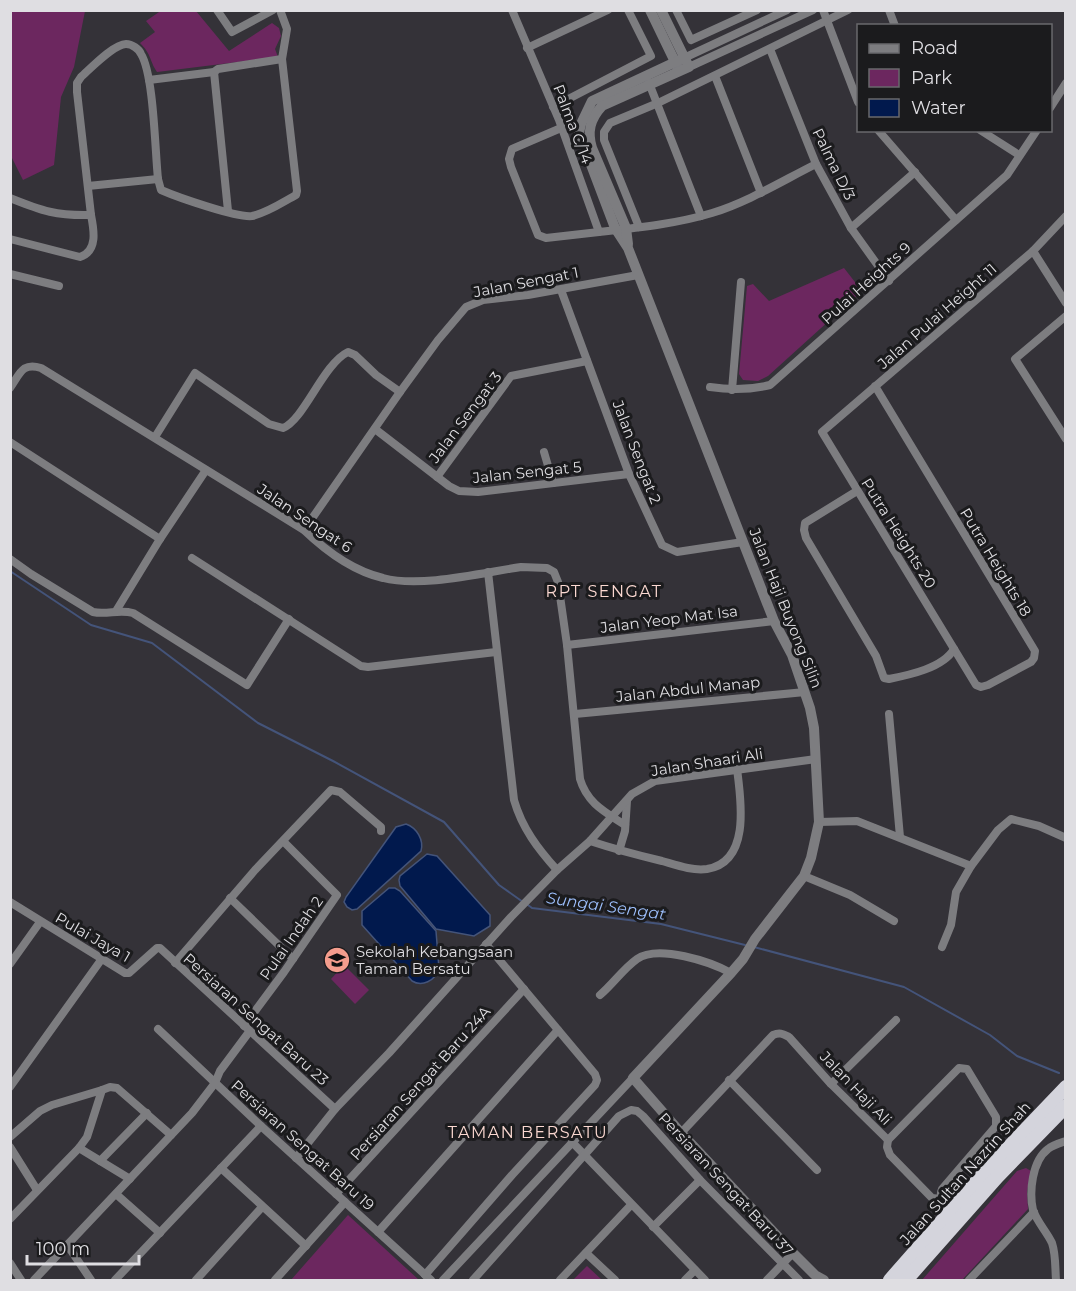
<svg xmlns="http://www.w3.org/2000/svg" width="1076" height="1291" font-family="Montserrat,sans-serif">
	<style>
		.green { fill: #6c275f }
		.water { fill: #01194d; stroke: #44547a; stroke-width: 1.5 }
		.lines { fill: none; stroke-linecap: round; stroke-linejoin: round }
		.stream { stroke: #44547a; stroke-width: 2 }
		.minor { stroke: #7d7d80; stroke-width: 8 }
		.tertiary { stroke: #7d7d80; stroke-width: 10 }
		.trunk { stroke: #d4d4dc; stroke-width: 14 }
		.labels { text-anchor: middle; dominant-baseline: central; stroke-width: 6; stroke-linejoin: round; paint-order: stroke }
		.street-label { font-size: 15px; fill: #dfdee2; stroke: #1b1b1d }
		.poi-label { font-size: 15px; fill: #dfdee2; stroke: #1b1b1d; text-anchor: start }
		.neighbourhood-label { font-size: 16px; letter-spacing: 1.5px; fill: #fbd8d1; stroke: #1b1b1d }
		.water-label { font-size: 16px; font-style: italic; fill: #9dbffc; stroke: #1b1b1d }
	</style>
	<rect width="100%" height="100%" fill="#343238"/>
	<g class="green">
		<path d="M162 10 196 11 229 51 272 23 279 28 281 36 275 49 278 57 157 72C149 60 152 55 140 43L155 32 146 21Z"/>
		<polygon points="10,11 85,11 74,67 61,97 54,165 23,180 11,156"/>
		<polygon points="844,268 862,291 768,376 758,381 743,380 739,374 747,286 753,284 769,301"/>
		<polygon points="344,965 369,990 355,1004 331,979"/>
		<polygon points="1026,1168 1031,1171 1027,1192 1028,1209 962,1280 922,1280 1017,1171"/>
		<polygon points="348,1215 419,1280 291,1280"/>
		<polygon points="587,1266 602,1280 573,1280"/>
	</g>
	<g class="water">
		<path d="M406 824C417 828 424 840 421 851L357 909 352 910 347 907 344 902 346 897 396 827Z"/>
		<polygon points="427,854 437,856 490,915 490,926 474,936 436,929 400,886 399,880 400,876"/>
		<path d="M389 888H395L400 891 436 931 439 969C435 981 422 987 412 981L362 925V911Z"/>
	</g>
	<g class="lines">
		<g class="stream">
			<polyline points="10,571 91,625 152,643 258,723 333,761 444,822 499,885 523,902"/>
			<polyline points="528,905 532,908 661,924 745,945"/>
			<polyline points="754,947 904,987 990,1035 1017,1056 1059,1073"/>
		</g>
		<g class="minor">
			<polyline points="217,10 232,32 273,10"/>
			<path d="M512 10 559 120 599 232C636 228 676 224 712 213 748 202 782 181 816 164"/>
			<polyline points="676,10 691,40 757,10"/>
			<polyline points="823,10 858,102"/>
			<polyline points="889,10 895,26"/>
			<polyline points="527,48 608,10"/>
			<polyline points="770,49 816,164 851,228 889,281"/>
			<polyline points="684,58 787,10"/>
			<polyline points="689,67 813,10"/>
			<polyline points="214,72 228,211"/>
			<polyline points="715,76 761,193"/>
			<polyline points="149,80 214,72 218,69 282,59"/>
			<polyline points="649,83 701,216"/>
			<polyline points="553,107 651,56 628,10"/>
			<polyline points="1050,108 1066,83"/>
			<polyline points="561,128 512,149 509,159 511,167 538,235 546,238 599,232"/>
			<polyline points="878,130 956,220"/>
			<polyline points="980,130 1019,155"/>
			<polyline points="88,186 158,179"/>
			<path d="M10 198C42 211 57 216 91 215"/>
			<polyline points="639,227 604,140 604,132 610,123 658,103 848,10"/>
			<polyline points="851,228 915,172"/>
			<path d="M10 239 80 257C98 251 94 230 91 215L77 92V83L81 77C91 68 114 44 126 44 132 44 139 49 141 54 154 75 155 152 158 179L161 190C177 197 237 218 252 216 267 213 283 202 296 195L297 191 282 59 287 29 280 10"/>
			<polyline points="1033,251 1066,303"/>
			<polyline points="10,274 59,286"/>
			<polyline points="561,290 629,474 662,545 677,552 743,542"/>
			<polyline points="1066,316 1015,359 1066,439"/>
			<polyline points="875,386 1035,651 1034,658 1031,662 988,685 981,687 976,685 822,432 1033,251 1066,216"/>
			<path d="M710 387C730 390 750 390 770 385L1007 175 1037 130"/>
			<path d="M10 388C20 374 22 362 41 368L304 530C326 551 353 571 383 578 421 588 481 573 521 567L547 568 554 572 558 582 567 645 580 779C587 803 605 812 625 825"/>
			<polyline points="732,390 741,282"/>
			<polyline points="375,429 449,486 459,491 478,492 629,474"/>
			<path d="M155 437 195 373 269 424 283 428C304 420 323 364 348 352L355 355 376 375 400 392"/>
			<polyline points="10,442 160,539"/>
			<polyline points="544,452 553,483"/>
			<polyline points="437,477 511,376 587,361"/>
			<path d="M857 491 805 523 804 530 806 538 876 656 884 678 889 679C909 675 943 668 954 649"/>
			<polyline points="304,530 400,392 438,340 466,307 483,300 528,295 638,275"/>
			<polyline points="192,558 361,666 368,667 496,652"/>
			<path d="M10 559 31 574 93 612C107 615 119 609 133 613L247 685 289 619"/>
			<path d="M488 572 514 800C522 828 538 849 557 870"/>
			<polyline points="116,611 160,539 206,470"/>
			<polyline points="567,645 774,621"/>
			<polyline points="575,714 805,692"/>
			<polyline points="889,714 900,837"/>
			<polyline points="819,822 857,821 971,866 956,892 951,925 942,947"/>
			<path d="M590 841C614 849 637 855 662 861 676 865 692 871 707 869 751 862 741 800 737 769"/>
			<polyline points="619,851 625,831 627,801"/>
			<polyline points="971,866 998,830 1011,819 1039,826 1066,838"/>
			<polyline points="804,876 850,895 894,921"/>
			<polyline points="230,898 293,959"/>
			<polyline points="10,902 125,973 129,973 157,948 160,948 335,1109"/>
			<polyline points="175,963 255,870 331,790 340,792 381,827 381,831"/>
			<polyline points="10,964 40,922"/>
			<path d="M600 995C613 984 623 969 637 959 658 944 711 962 731 973"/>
			<polyline points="244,1026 284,972 337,895 284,842"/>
			<polyline points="158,1029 261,1126 431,1280"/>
			<polyline points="729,1080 817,1170"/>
			<polyline points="831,1084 896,1020"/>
			<polyline points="10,1087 101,960"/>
			<path d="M681 1133 773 1035C780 1032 783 1034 789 1037L831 1084 888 1140 959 1068 967 1069 996 1117V1126L942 1189C938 1198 945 1204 950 1211"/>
			<polyline points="10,1137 40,1111 52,1105 102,1090"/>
			<polyline points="888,1140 887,1147 890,1155 932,1198 941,1199"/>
			<polyline points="572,1142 705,1280"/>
			<polyline points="10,1147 37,1190"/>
			<polyline points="79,1148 130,1179"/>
			<polyline points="296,1158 335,1109 389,1053 511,917 557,870 590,841 632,794 655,781 816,759"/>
			<polyline points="100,1161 147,1113"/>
			<polyline points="221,1168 306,1246"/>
			<polyline points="116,1194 160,1233"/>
			<polyline points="336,1194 524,989"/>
			<polyline points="10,1219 79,1148 87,1137 102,1090 110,1087 117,1088 171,1135"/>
			<polyline points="653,1227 700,1180"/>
			<polyline points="378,1232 558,1030"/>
			<polyline points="68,1246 91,1280"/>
			<polyline points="586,1253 615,1280"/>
			<polyline points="10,1263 21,1280"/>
			<polyline points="425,1275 512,1175 595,1085 597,1080 595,1074 486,944"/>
			<polyline points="34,1280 192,1113 215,1083 220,1071 249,1032"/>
			<polyline points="115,1280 261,1126"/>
			<polyline points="196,1280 262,1207"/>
			<polyline points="275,1280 345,1202"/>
			<polyline points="443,1280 633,1078"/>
			<polyline points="473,1280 619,1116 631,1110 637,1111 643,1116 700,1180 799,1280"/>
			<polyline points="560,1280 631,1205"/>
			<polyline points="685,1280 695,1270"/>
			<polyline points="767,1280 793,1253"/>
			<polyline points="969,1280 1034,1212"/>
			<path d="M1056 1280C1055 1268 1056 1255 1052 1243 1047 1232 1037 1222 1033 1210 1029 1192 1032 1161 1048 1149 1053 1145 1060 1143 1066 1141"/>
		</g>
		<g class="tertiary">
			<polyline points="650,10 678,68"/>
			<polyline points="684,58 592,101 581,124 579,133 615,228 628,248 743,542 774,621 792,655 810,708 814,728 819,822 811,858 804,876 755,939 743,959 731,973 633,1078 681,1133 793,1253 815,1275 824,1280"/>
			<path d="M628 244 626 228 592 148C587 132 590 119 602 106L689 67 661 10"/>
		</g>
		<g class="trunk">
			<polyline points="890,1280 984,1173 1066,1087"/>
			<polyline points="906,1280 997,1177 1066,1106"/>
		</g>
	</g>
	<defs>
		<g id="school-disc" transform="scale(1.35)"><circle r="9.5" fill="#f49d8d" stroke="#1b1b1d"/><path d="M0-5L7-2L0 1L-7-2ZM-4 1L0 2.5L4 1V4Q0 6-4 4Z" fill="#111"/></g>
	</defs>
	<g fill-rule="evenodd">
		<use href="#school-disc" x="337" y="960"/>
	</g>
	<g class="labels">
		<g class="street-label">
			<text transform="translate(573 124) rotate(69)">Palma C/14</text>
			<text transform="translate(834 164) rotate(64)">Palma D/3</text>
			<text transform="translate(526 282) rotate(-11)">Jalan Sengat 1</text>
			<text transform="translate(866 283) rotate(-42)">Pulai Heights 9</text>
			<text transform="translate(937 316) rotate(-41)">Jalan Pulai Height 11</text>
			<text transform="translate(465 417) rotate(-53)">Jalan Sengat 3</text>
			<text transform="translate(637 452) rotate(69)">Jalan Sengat 2</text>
			<text transform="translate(527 472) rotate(-6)">Jalan Sengat 5</text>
			<text transform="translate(305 518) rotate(34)">Jalan Sengat 6</text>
			<text transform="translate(899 533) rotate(58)">Putra Heights 20</text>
			<text transform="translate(996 562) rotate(59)">Putra Heights 18</text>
			<text transform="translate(786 608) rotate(68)">Jalan Haji Buyong Silin</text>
			<text transform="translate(669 619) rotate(-7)">Jalan Yeop Mat Isa</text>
			<text transform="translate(688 689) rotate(-6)">Jalan Abdul Manap</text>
			<text transform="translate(707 762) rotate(-9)">Jalan Shaari Ali</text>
			<text transform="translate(93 937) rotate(30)">Pulai Jaya 1</text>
			<text transform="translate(291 938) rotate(-55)">Pulai Indah 2</text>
			<text transform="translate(256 1019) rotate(42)">Persiaran Sengat Baru 23</text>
			<text transform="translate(420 1083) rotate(-48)">Persiaran Sengat Baru 24A</text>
			<text transform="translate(856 1088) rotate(46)">Jalan Haji Ali</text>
			<text transform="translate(303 1145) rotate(42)">Persiaran Sengat Baru 19</text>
			<text transform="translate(965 1173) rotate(-48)">Jalan Sultan Nazrin Shah</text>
			<text transform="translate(726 1184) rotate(47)">Persiaran Sengat Baru 37</text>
		</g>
		<g class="poi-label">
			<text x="356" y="951">Sekolah Kebangsaan<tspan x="356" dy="17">Taman Bersatu</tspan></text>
		</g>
		<g class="neighbourhood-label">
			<text x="604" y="591">RPT SENGAT</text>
			<text x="528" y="1132">TAMAN BERSATU</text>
		</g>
		<g class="water-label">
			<text transform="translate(606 906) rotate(8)">Sungai Sengat</text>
		</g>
	</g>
	<rect width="1076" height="1291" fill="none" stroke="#dfdee2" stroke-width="24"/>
	<rect x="857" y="24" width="195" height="108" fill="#1b1b1d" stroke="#69696c" stroke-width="1.5"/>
	<rect x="869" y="44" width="30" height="9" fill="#7d7d80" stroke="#69696c" stroke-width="1.5"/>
	<text x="911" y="54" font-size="18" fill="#dfdee2">Road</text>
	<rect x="869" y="69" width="30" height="18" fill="#6c275f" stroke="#69696c" stroke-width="1.5"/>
	<text x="911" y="84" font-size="18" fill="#dfdee2">Park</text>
	<rect x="869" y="99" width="30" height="18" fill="#01194d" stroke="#69696c" stroke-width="1.5"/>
	<text x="911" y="114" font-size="18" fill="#dfdee2">Water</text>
	<path d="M27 1255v9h112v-9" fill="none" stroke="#dfdee2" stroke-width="3"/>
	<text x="36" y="1255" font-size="18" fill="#dfdee2" stroke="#1b1b1d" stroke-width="4.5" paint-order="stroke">100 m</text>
</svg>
